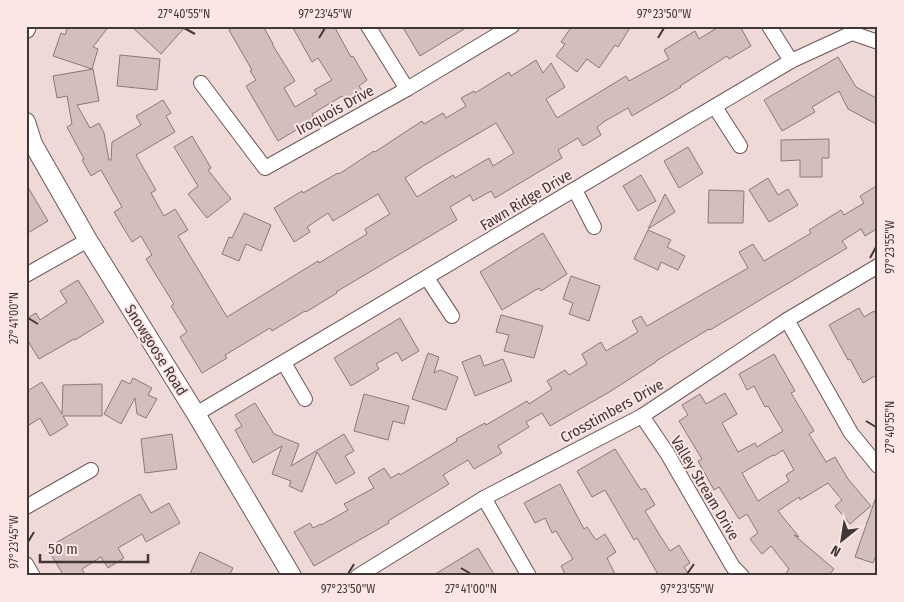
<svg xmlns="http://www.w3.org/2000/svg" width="904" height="602" font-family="'Fira Sans Condensed',sans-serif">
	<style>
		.building { fill: #d3bebc; stroke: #8b7876; fill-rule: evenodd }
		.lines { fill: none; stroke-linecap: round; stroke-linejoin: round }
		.minor-casing { stroke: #6a5857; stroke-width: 16 }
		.tertiary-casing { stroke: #6a5857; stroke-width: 20 }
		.minor { stroke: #fff; stroke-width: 14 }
		.tertiary { stroke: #fff; stroke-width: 18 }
		.ticks { fill: none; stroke: #403837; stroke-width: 2 }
		.labels { text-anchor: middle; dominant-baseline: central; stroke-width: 4; stroke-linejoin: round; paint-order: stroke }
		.street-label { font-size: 15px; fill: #403837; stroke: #fce6e4 }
		.neatline { fill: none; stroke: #403837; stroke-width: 2 }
		.ticks-label { font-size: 12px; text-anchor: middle; fill: #403837 }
	</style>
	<rect width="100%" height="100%" fill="#efd9d7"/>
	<g class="building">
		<polygon points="68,26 109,26 93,47 98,49 92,69 53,56 61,33 65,35"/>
		<polygon points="131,26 186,26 161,54"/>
		<polygon points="235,26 263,26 273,44 272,44 295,81 284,88 295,107 317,94 314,90 332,80 318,58 312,62 292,26 334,26 351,57 353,56 367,80 359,86 364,94 346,104 342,96 312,114 314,119 278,141 246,86 256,80 250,71 252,70 229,30"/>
		<polygon points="402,26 469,26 420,56"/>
		<polygon points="572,26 631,26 618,47 615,45 599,68 587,59 577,72 556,56 565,44 561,42"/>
		<path d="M720 26H740L751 46 729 59 727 56 680 86 681 87 632 116 628 108 605 121 597 127 601 135 583 146 578 138 558 150 562 158 495 198 491 191 473 201 470 195 450 207 457 220 336 292 337 293 306 312 305 311 272 331 270 328 225 355 227 358 202 373 180 337 187 332 171 306 174 304 146 259 152 255 141 236 132 242 121 224 114 212 122 207 101 170 91 176 82 160 84 159 67 127 72 124 67 96 57 98 53 76 93 69 99 101 77 105 90 128 99 123 104 133 109 160H111L112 142 141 125 136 116 163 100 171 113 166 116 175 132 136 155 156 190 151 193 164 216 175 209 188 230 178 236 227 317 318 261 319 263 367 234 365 229 390 214 378 194 333 221 328 213 307 227 310 232 294 242 274 208 302 191 303 193 338 173 339 174 374 151 375 152 422 121 424 124 443 113 446 118 466 106 461 98 474 91 475 93 509 72 511 76 536 60 543 73 551 63 565 87 546 99 557 118 626 76 629 81 669 59 664 50 695 31 699 39ZM496 123 514 153 493 166 489 158 455 178 453 175 417 197 405 178 423 166Z"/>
		<polygon points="120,55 160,59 157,90 117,86"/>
		<polygon points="838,57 856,87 878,99 878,125 848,109 839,91 812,107 815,112 782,131 764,100"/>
		<polygon points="192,136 211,168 208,170 231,199 207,218 188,194 198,186 174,147"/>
		<polygon points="829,139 829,158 822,158 822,177 800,177 800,160 781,161 781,140"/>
		<polygon points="688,147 703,173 679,188 664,161"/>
		<polygon points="641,175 656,201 638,211 623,186"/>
		<polygon points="768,178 778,195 788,189 798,205 769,222 749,190"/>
		<polygon points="26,184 48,221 26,234"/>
		<polygon points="878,185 878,228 865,236 861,229 842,241 847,248 710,330 709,329 656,361 656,362 611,391 550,426 542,413 526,422 529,427 498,446 502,453 474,469 468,460 443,475 449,484 388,521 389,523 314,566 294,532 310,523 313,528 321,524 321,525 348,510 344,504 374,488 368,478 384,468 391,478 399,473 400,475 457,441 456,439 485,423 486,425 527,401 529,404 552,389 547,381 565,370 569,375 587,364 582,354 601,342 606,351 638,332 632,321 641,316 647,326 748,268 739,252 753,244 764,261 811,233 809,230 841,210 844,215 864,203 860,196"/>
		<polygon points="709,190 744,191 743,223 708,223"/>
		<polygon points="665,194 675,212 648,229"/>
		<polygon points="244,213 271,225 261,251 246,244 239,261 222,254 229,237 232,238"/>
		<polygon points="648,230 671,240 667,247 685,256 678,270 661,262 658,270 634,259"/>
		<polygon points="543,233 567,274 541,291 539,288 502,310 480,272"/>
		<polygon points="571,276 600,286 589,321 569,314 573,303 563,299"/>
		<polygon points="78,280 104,322 75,340 74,339 39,359 26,338 26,319 36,313 40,320 67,302 60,291"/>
		<polygon points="859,308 864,317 874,311 878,317 878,374 863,383 850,359 848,360 829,325"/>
		<polygon points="501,315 543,326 534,358 504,351 509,335 496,332"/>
		<polygon points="400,318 419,351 402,361 397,352 376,364 379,369 351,386 334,358"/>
		<polygon points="428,353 439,357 434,373 440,370 458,377 446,410 412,399"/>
		<path d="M774 354 795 391 791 393 814 431 809 434 826 462 835 457 848 479 871 506 850 524 835 506 842 500 828 483 800 500 799 497 778 511 799 537 794 535 834 569 828 576H784L789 569 771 546 762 554 750 539 758 533 747 514 739 519 719 487 714 490 698 461 702 459 679 421 688 415 682 405 700 394 706 404 725 393 737 414 722 423 738 452 755 443 757 447 783 431 768 406 765 407 754 386 747 390 739 374ZM783 450 794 470 786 475 789 481 758 501 742 473 773 455 774 456Z"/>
		<polygon points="480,355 484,366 503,359 512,381 475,396 462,362"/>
		<polygon points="133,378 152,388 148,395 157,399 146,418 137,414 135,398 121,424 104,414 122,380 130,384"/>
		<polygon points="42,382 62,414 63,385 102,384 102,416 63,416 68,425 50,436 40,418 26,427 26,392"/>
		<polygon points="364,394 409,406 404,424 393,421 388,440 354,431"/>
		<polygon points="255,403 274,434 299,444 291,466 344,434 354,451 345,456 355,473 336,484 317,452 302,492 289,486 291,481 272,474 282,446 253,463 235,430 242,426 235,415"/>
		<polygon points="172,434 177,469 145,473 141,439"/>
		<polygon points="615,449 641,490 645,488 655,505 645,511 659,534 670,551 679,545 690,563 684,567 690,576 659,576 637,538 634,540 605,490 592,497 577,471"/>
		<polygon points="560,484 584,529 587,527 596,540 605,534 616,552 607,558 616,576 566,576 561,566 573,559 556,531 552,533 545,518 535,523 524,503"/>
		<polygon points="140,494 151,513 169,503 180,523 146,542 142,534 118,548 124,558 108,568 101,557 82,569 86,576 64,576 47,548"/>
		<polygon points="876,497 878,497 878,550 873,563 855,557"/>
		<polygon points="478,548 495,576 432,576"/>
		<polygon points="200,552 233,568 229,576 189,576"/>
	</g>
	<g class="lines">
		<g class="minor-casing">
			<g id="minor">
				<polyline points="368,26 407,89"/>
				<polyline points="769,26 791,61"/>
				<polyline points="201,83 265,168 407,89 512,26"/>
				<polyline points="715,107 740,146"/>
				<polyline points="575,190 594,227"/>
				<polyline points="26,275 88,240"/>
				<polyline points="427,278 452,316"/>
				<polyline points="787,320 851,433 878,466"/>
				<polyline points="284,363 305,399"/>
				<polyline points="196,414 791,61 852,33 878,42"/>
				<polyline points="642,416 667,453 733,567 742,576"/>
				<polyline points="484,498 529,576"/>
				<polyline points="26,507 91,470"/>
				<polyline points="26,564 33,576"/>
				<polyline points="358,576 484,498 642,416 787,320 878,266"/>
			</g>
		</g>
		<g class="tertiary-casing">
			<g id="tertiary">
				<polyline points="26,29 27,26"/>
				<polyline points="26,122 33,144 88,240 196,414 292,576"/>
			</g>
		</g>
		<use href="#minor" class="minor"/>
		<use href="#tertiary" class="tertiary"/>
	</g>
	<path class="ticks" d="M184 28 195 34M319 38 325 28M658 38 664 28M870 258 876 247M28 318 38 324M866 421 876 427M28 542 34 532M461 568 471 574M348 574 354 564M687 574 694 564"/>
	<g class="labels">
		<g class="street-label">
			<text transform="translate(335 110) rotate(-29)">Iroquois Drive</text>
			<text transform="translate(526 200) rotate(-31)">Fawn Ridge Drive</text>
			<text transform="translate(156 350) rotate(58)">Snowgoose Road</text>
			<text transform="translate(612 411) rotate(-29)">Crosstimbers Drive</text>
			<text transform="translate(705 488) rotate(59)">Valley Stream Drive</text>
		</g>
	</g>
	<rect width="904" height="602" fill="none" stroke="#fce6e4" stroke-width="55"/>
	<g transform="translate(842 540) rotate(210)" stroke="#fce6e4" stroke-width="4" paint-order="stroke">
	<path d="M0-4L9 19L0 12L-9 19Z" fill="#403837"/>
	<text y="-8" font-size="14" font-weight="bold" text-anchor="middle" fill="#403837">N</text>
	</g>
	<path d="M40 554v8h108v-8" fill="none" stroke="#403837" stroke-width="2.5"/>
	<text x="48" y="554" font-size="15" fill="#403837" stroke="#fce6e4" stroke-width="4" paint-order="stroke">50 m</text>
	<rect x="28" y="28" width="848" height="546" class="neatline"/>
	<g class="ticks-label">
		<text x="184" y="18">27°40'55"N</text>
		<text x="325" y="18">97°23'45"W</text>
		<text x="664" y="18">97°23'50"W</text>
		<text transform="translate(890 247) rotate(-90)" y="4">97°23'55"W</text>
		<text transform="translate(14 318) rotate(-90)" y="4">27°41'00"N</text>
		<text transform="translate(890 427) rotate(-90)" y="4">27°40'55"N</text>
		<text transform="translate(14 542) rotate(-90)" y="4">97°23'45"W</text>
		<text x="348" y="593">97°23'50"W</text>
		<text x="471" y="593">27°41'00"N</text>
		<text x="687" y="593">97°23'55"W</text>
	</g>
</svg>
